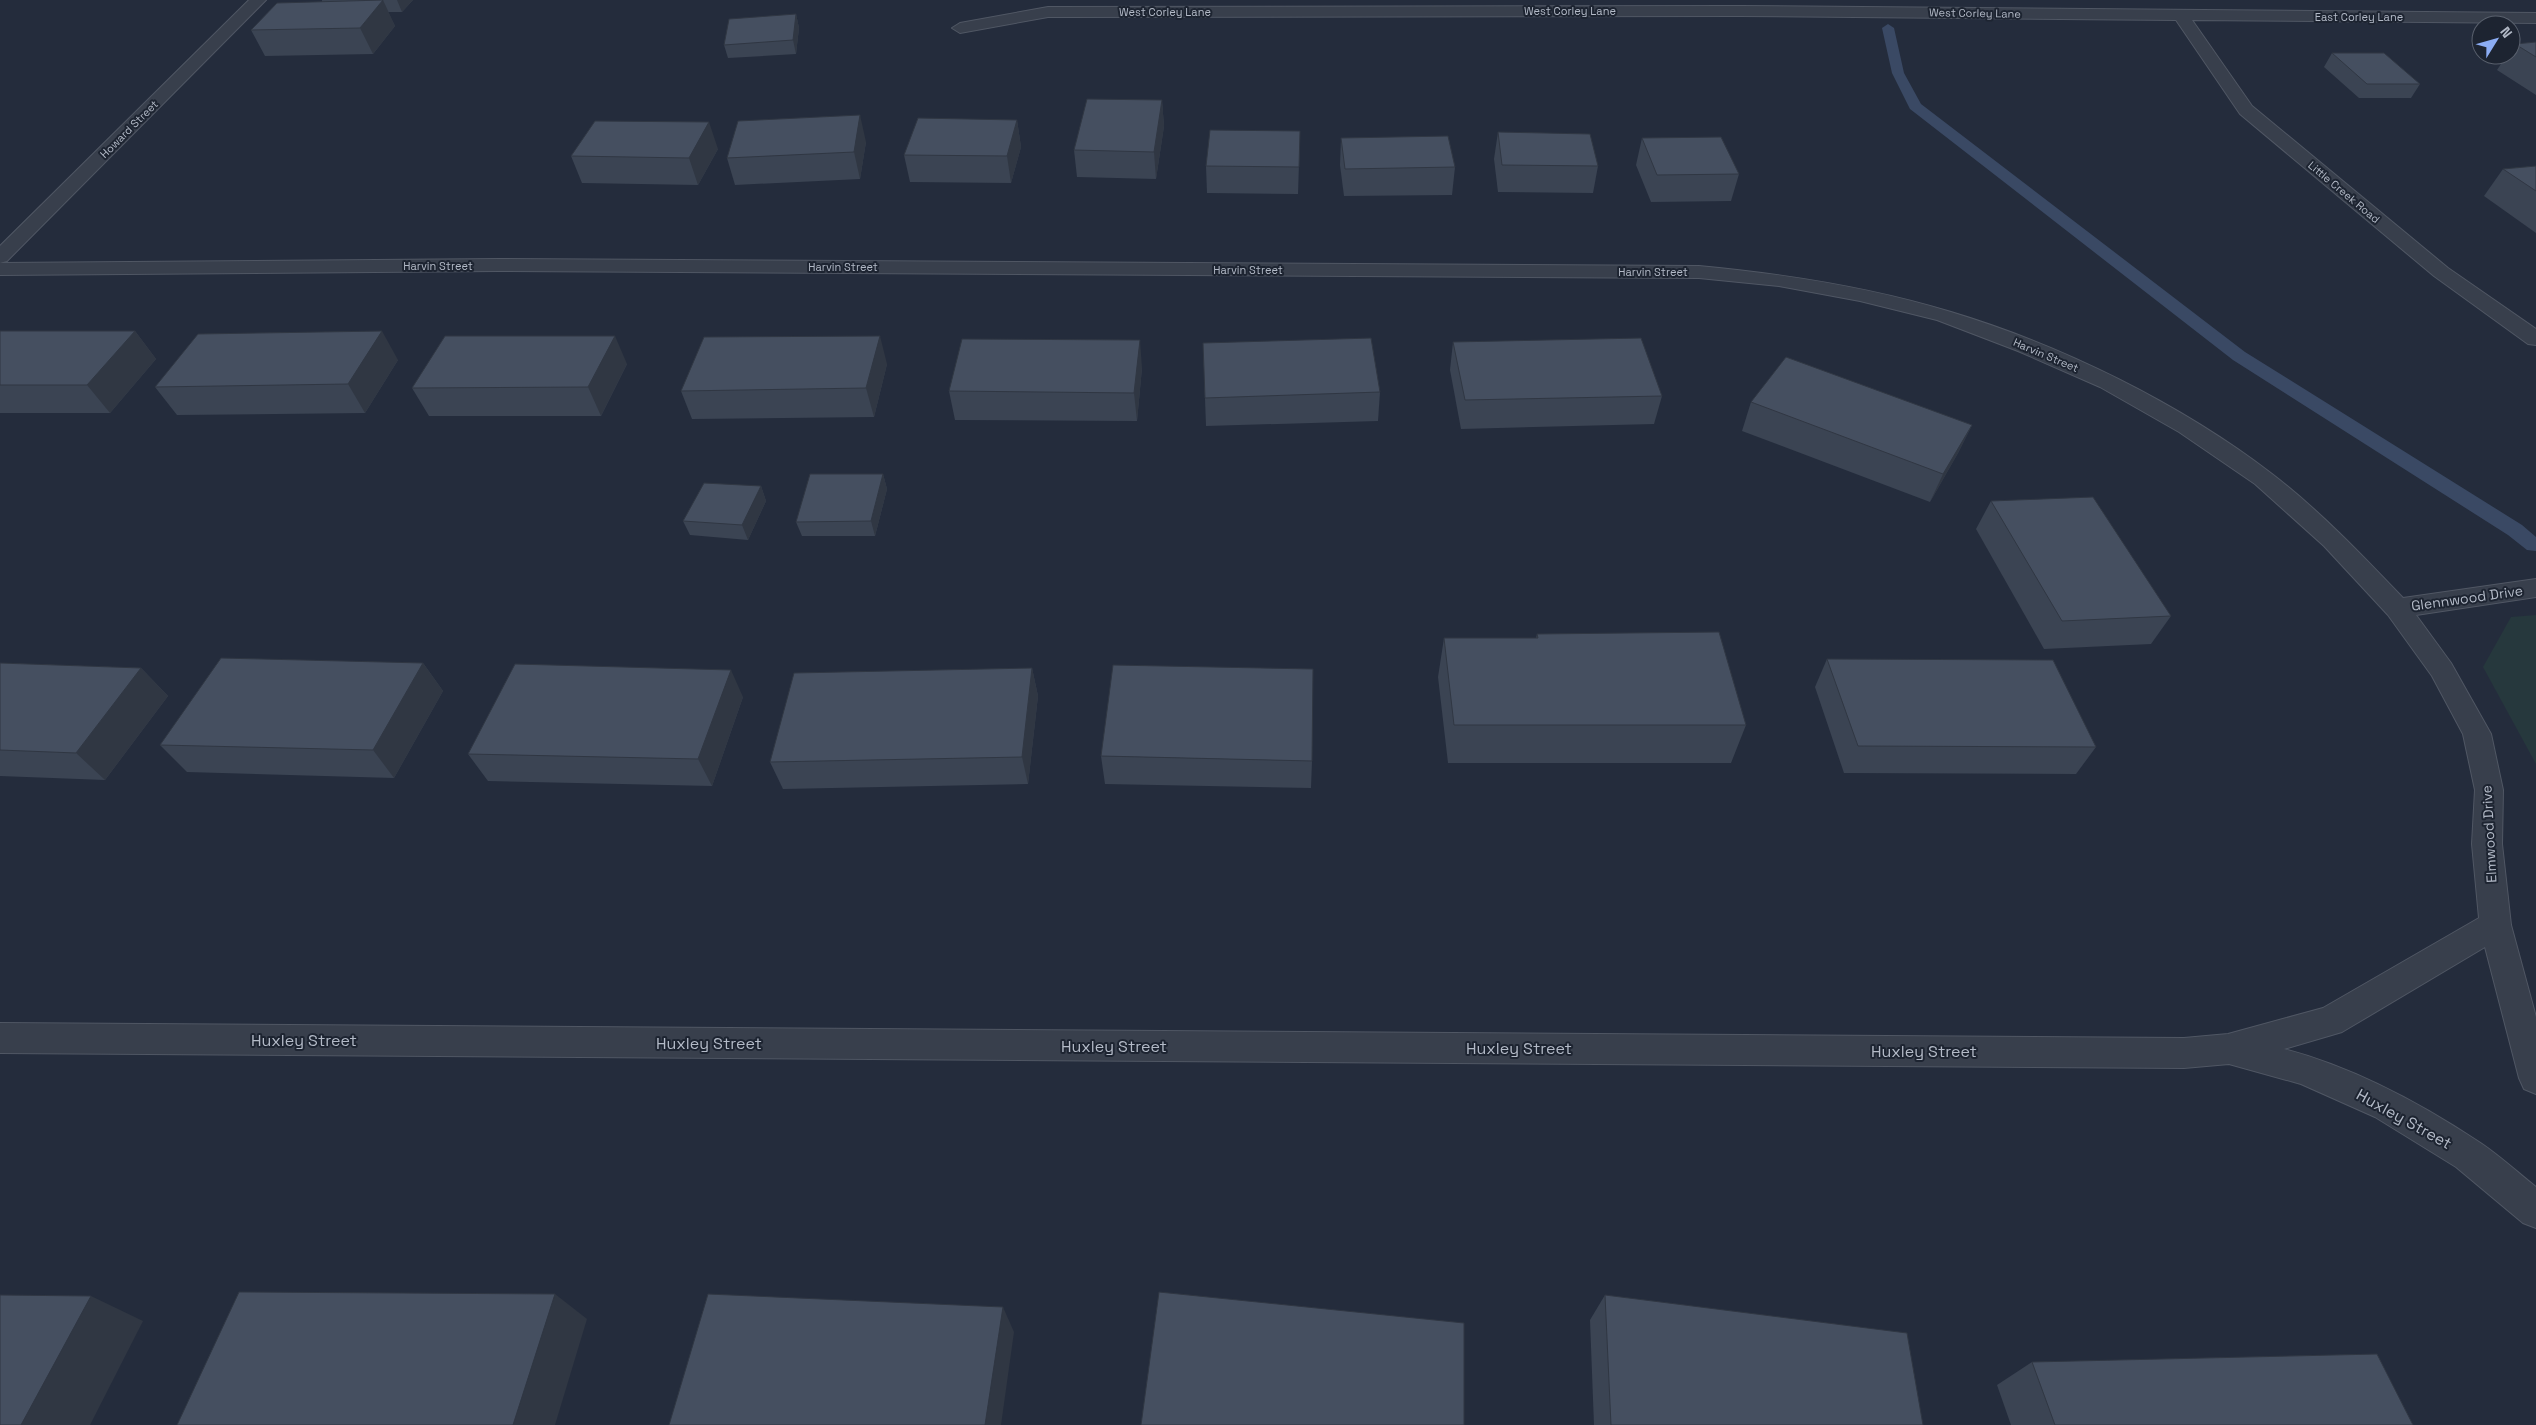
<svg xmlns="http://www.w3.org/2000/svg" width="2536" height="1425" font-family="'Space Grotesk',sans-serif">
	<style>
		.green { fill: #26383d }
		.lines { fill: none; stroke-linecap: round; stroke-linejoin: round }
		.stream { fill: #3a4964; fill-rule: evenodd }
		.minor-casing { stroke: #505764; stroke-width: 2 }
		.tertiary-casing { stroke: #505764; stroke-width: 2 }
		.minor { fill: #383f4c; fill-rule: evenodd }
		.tertiary { fill: #383f4c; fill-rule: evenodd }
		.wall { fill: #3b4453 }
		.shaded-wall { fill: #303743 }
		.building { fill: #454f60; stroke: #303743 }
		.labels { text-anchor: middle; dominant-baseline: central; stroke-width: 4; stroke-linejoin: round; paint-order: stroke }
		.far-street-label { font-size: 11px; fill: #b3bac7; stroke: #1d2431 }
		.street-label { font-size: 14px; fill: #b3bac7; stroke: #1d2431 }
		.near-street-label { font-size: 16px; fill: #b3bac7; stroke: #1d2431 }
	</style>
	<rect width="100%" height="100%" fill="#242c3c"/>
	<polygon class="green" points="2536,615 2536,764 2483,667 2511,617"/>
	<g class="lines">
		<polygon class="stream" points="1888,24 1894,28 1904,73 1921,104 2245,352 2522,525 2536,537 2536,551 2527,550 2508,535 2233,360 1910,109 1892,73 1882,28"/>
		<g class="minor-casing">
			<g id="minor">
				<polygon points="1740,6 2536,13 2536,23 2192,20 2252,106 2448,268 2536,329 2536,345 2528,344 2434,276 2240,114 2176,20 1740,16 1048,17 960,33 952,28 960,23 1048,7"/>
				<path d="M497 259 1699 266C1784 274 1869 287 1951 312 2061 345 2181 404 2272 474 2320 511 2361 554 2403 598L2536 579V597L2416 615 2451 663 2491 734 2503 790 2502 844 2511 925 2536 1017V1094L2524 1089 2519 1078 2485 947 2342 1032 2284 1049C2353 1067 2420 1103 2479 1142 2499 1155 2517 1172 2536 1187V1228L2523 1223 2456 1167 2375 1117 2301 1084 2229 1064 2184 1068 0 1053V1023L2184 1038 2228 1034 2323 1008 2479 918 2472 844 2475 790 2463 734 2432 676 2388 615 2324 546 2255 484 2179 432 2100 387 2018 351 1937 320 1860 301 1779 286 1699 278 497 271 0 275V263Z"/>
			</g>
		</g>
		<g class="tertiary-casing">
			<polygon id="tertiary" points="249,0 266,0 7,261 0,263 0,246"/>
		</g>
		<use href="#minor" class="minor"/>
		<use href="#tertiary" class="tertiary"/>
	</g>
	<g class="wall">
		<polygon points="322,0 413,0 402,12 388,12 395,26 373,54 265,56 251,30 322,2"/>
		<polygon points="796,14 799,28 796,54 728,58 724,45"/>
		<polygon points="2536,42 2536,95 2497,70 2507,55 2511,55 2511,49 2515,44"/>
		<polygon points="2332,53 2420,84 2411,98 2359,98 2324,67"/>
		<polygon points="1162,100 1164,126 1156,179 1077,177 1074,150"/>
		<polygon points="1017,120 1021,147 1011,183 910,182 904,155"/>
		<polygon points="1300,131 1298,194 1207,193 1206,166"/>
		<polygon points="1498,132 1598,166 1593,193 1498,192 1494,159"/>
		<polygon points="1341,138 1455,167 1452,195 1344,196 1340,165"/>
		<polygon points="1642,138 1739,174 1731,201 1651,202 1636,165"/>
		<polygon points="866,142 860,179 735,185 727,158"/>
		<polygon points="718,149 698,185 582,183 571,156"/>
		<polygon points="2536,166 2536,233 2484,196 2503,169"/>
		<polygon points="0,331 135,331 156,359 110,413 0,413"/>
		<polygon points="1453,342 1662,396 1654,424 1461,429 1450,370"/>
		<polygon points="1203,343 1380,392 1378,421 1206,426"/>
		<polygon points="398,360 365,413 177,415 155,387"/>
		<polygon points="627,364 601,416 429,416 412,388"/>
		<polygon points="887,364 874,417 692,419 681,391"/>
		<polygon points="1142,368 1137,421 955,420 949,391"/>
		<polygon points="1751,402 1972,425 1958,453 1930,502 1742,431"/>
		<polygon points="883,474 887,489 875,536 802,536 796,522"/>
		<polygon points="761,486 766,501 748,540 690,535 683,521"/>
		<polygon points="1991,501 2171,616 2151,644 2044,649 1976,529"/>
		<polygon points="1537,634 1746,725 1731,763 1448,763 1438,677 1444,638 1536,638"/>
		<polygon points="1827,659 2096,747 2076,774 1844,773 1815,687"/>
		<polygon points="0,663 141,668 168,696 105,780 0,776"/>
		<polygon points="423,663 443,691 394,778 187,772 160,745"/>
		<polygon points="1032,668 1038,696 1028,784 783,789 770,762"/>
		<polygon points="743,697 712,786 488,781 468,754"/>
		<polygon points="1101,756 1312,761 1311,788 1105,784"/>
		<polygon points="1605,1295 1923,1425 1594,1425 1590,1320"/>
		<polygon points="2032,1362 2413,1425 2011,1425 1997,1385"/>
	</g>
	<g class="shaded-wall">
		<polygon points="383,0 395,26 373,54 360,28"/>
		<polygon points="397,0 413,0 402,12"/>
		<polygon points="796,14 799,28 796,54 793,40"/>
		<polygon points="1162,100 1164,126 1156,179 1154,152"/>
		<polygon points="860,115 866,142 860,179 854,152"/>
		<polygon points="1017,120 1021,147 1011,183 1007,156"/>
		<polygon points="709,122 718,149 698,185 689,158"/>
		<polygon points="135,331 156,359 110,413 87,385"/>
		<polygon points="382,331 398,360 365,413 348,384"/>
		<polygon points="615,336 627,364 601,416 588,387"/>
		<polygon points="880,336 887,364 874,417 866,388"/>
		<polygon points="1140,340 1142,368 1137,421 1134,393"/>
		<polygon points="1972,425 1958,453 1930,502 1943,474"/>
		<polygon points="883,474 887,489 875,536 871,521"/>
		<polygon points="761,486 766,501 748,540 742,525"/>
		<polygon points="423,663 443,691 394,778 373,750"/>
		<polygon points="141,668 168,696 105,780 76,753"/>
		<polygon points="1032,668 1038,696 1028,784 1022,757"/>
		<polygon points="731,670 743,697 712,786 698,759"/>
		<polygon points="555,1294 587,1319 555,1425 513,1425"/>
		<polygon points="91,1296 143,1321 90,1425 21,1425"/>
		<polygon points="1003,1307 1014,1332 1001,1425 985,1425"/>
	</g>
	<g class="building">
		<polygon points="383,0 360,28 251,30 277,3"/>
		<polygon points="796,14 793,40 724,45 729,19"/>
		<polygon points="2536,42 2536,57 2515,44"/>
		<polygon points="2332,53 2384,53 2420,84 2367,84"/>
		<polygon points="1087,99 1162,100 1154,152 1074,150"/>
		<polygon points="860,115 854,152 727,158 738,121"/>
		<polygon points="918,118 1017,120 1007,156 904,155"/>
		<polygon points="595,121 709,122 689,158 571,156"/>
		<polygon points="1210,130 1300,131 1299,167 1206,166"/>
		<polygon points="1498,132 1590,134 1598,166 1502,165"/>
		<polygon points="1448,136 1455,167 1345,169 1341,138"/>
		<polygon points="1721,137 1739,174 1657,175 1642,138"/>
		<polygon points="2536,166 2536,191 2503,169"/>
		<polygon points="0,331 135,331 87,385 0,385"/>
		<polygon points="382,331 348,384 155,387 198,334"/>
		<polygon points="445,336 615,336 588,387 412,388"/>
		<polygon points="880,336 866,388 681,391 704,337"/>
		<polygon points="1371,338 1380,392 1205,398 1203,343"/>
		<polygon points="1641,338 1662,396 1465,400 1453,342"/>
		<polygon points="962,339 1140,340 1134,393 949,391"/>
		<polygon points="1786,357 1972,425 1943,474 1751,402"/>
		<polygon points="810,474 883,474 871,521 796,522"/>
		<polygon points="704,483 761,486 742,525 683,521"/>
		<polygon points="2093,497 2171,616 2062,621 1991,501"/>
		<polygon points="1719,632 1746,725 1454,725 1444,638 1538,638 1537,634"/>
		<polygon points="221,658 423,663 373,750 160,745"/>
		<polygon points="1827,659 2053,660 2096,747 1858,746"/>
		<polygon points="0,663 141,668 76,753 0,750"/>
		<polygon points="515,664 731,670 698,759 468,754"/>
		<polygon points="1113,665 1313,669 1312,761 1101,756"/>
		<polygon points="1032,668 1022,757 770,762 794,673"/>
		<polygon points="239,1292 555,1294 513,1425 177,1425"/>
		<polygon points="1159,1292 1464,1323 1464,1425 1141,1425"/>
		<polygon points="708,1294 1003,1307 985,1425 669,1425"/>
		<polygon points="0,1295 91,1296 21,1425 0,1425"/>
		<polygon points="1605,1295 1907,1333 1923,1425 1611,1425"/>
		<polygon points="2377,1354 2413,1425 2055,1425 2032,1362"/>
	</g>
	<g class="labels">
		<g class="far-street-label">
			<text x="1570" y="11">West Corley Lane</text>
			<text x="1165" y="12">West Corley Lane</text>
			<text transform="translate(1975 13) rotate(1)">West Corley Lane</text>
			<text x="2359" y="17">East Corley Lane</text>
			<text transform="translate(129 129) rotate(-45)">Howard Street</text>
			<text transform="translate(2344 192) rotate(40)">Little Creek Road</text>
			<text x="438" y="266">Harvin Street</text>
			<text x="843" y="267">Harvin Street</text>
			<text x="1248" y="270">Harvin Street</text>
			<text x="1653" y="272">Harvin Street</text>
			<text transform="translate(2046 355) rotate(23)">Harvin Street</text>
		</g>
		<g class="street-label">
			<text transform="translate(2467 598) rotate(-8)">Glennwood Drive</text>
			<text transform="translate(2489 834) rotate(-93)">Elmwood Drive</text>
		</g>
		<g class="near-street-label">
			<text x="304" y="1040">Huxley Street</text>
			<text x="709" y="1043">Huxley Street</text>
			<text x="1114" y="1046">Huxley Street</text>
			<text x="1519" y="1048">Huxley Street</text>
			<text x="1924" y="1051">Huxley Street</text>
			<text transform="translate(2404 1119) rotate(29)">Huxley Street</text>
		</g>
	</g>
	<g transform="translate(2496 40) rotate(53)"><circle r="24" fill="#1d2431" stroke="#59606d"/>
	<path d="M0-4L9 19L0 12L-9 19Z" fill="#8cadf4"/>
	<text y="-8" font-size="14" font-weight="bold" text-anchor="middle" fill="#b3bac7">N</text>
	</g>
</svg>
